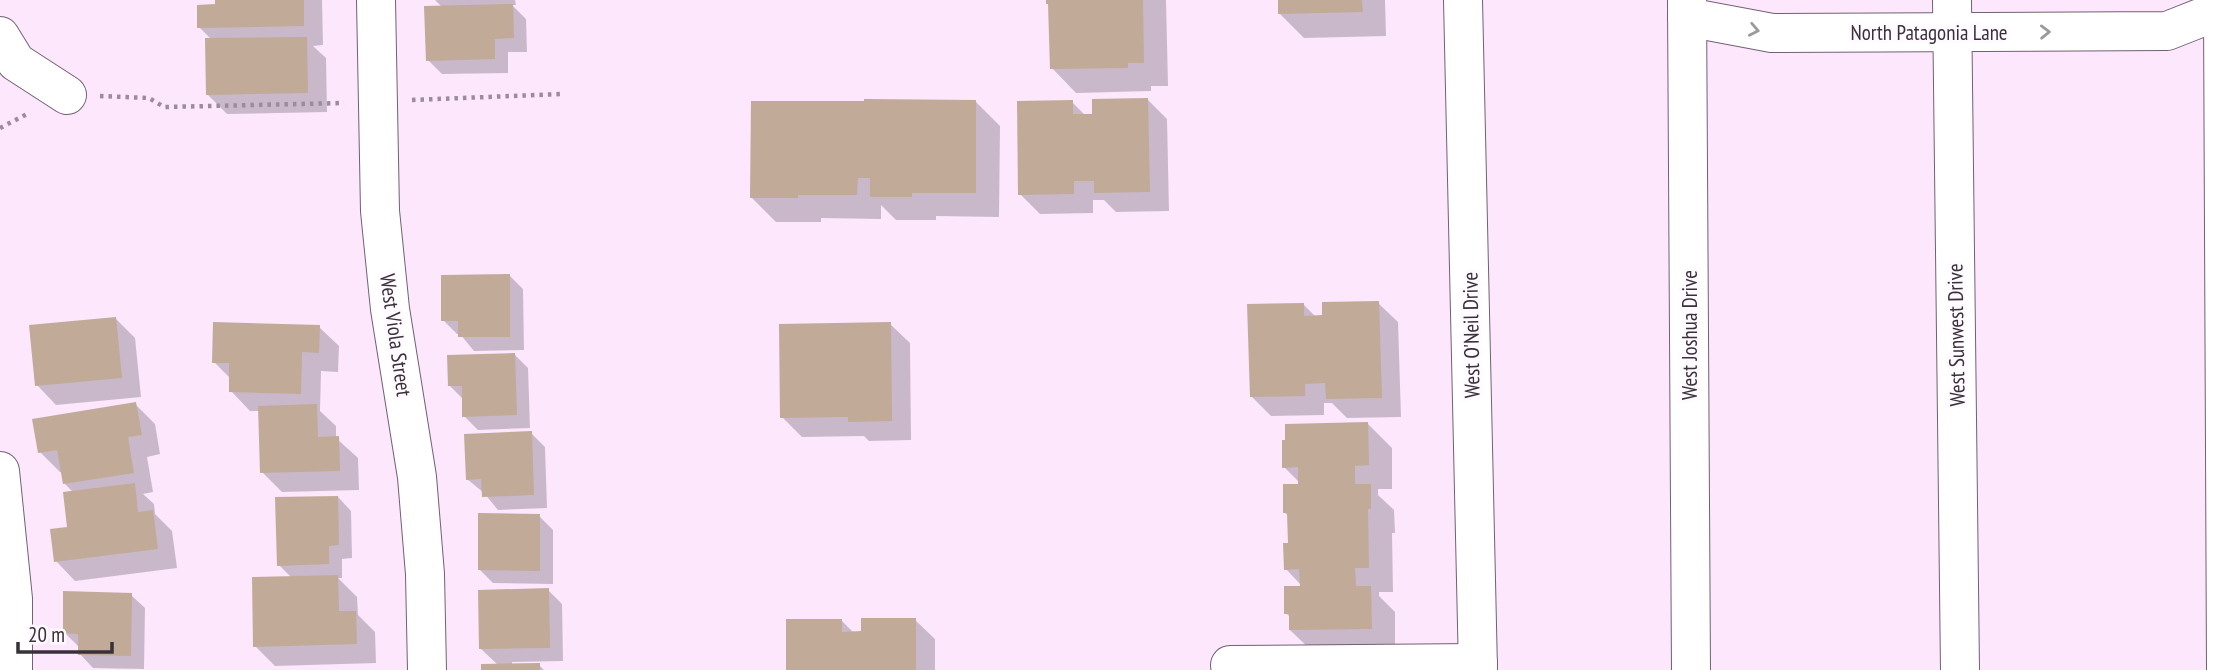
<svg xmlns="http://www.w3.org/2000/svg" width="2236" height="670" font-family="'PT Sans Narrow',sans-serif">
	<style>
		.shadow { fill: #0003 }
		.building { fill: #c1aa98 }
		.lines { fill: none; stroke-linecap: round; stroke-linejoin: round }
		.minor-casing { stroke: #726073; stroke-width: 40 }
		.path { stroke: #9b8c9c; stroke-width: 4.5; stroke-dasharray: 3.5 5; stroke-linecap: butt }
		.minor { stroke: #fff; stroke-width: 38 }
		.oneway { stroke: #9c989c }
		.labels { text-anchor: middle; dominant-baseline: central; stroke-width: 6; stroke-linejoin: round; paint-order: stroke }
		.street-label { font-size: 21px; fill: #39313a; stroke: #fffaff }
	</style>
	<rect width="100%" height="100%" fill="#fce7fd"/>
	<g class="shadow">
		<polygon points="216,0 322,0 323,45 313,46 326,58 327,112 227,114 207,94 212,40 199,27 216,6"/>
		<polygon points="435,0 515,0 516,5 512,5 526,19 527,52 508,52 508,73 442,74 428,60 442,7"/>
		<polygon points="1049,0 1166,0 1168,86 1151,86 1151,91 1076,93 1052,68"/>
		<polygon points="1279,0 1385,0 1386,36 1304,38 1280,14"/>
		<polygon points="1147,99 1167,119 1169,211 1116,212 1104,200 1093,200 1093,213 1040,214 1020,194 1072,102 1086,116"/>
		<polygon points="976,102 1000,126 999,217 936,216 936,220 896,220 881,205 881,219 821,218 821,222 776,222 752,198"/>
		<polygon points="509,275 523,289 524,350 474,351 460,334 457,334 443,320"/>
		<polygon points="1378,303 1398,322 1401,417 1347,418 1332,403 1324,403 1324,415 1271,416 1251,396 1303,304 1316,317"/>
		<polygon points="116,319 135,338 141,397 56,405 37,385"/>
		<polygon points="890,324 910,343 911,440 869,441 864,436 802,437 782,417"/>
		<polygon points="319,327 339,346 338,372 321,371 320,411 336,426 336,438 358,458 359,490 282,492 262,472 260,411 250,411 231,391 231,379 214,362"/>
		<polygon points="514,354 528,368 530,428 478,430 464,416 464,400 450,386"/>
		<polygon points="135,404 155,424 160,454 147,457 153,492 143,494 154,504 155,514 172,531 177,568 75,581 56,561 69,528 73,492 65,484 63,472 60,472 40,452"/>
		<polygon points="1368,424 1392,448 1392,489 1378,489 1378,495 1394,510 1395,533 1392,533 1393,592 1379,592 1379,596 1395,612 1395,652 1315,654 1290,630 1290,617 1286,613 1302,588 1301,585 1286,569 1289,545 1289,516 1285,513 1300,483 1284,467"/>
		<polygon points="531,433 545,447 547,508 498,510 484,493 467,479"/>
		<polygon points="338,497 351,511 352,558 342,559 342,578 338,578 357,597 358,615 375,632 376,663 275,666 255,646 292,578 279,565"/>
		<polygon points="539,516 553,530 553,584 493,583 479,569"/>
		<polygon points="548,590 562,604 563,661 512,662 512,665 539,665 544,670 483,670 498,665 480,648"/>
		<polygon points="131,595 145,608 144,669 93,668 80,654 79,647 65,633"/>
		<polygon points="841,620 854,633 915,620 935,639 935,670 788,670"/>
	</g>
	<g class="building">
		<polygon points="215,0 304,0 304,26 197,28 197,5 215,4"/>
		<polygon points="1046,0 1143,0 1144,63 1128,63 1128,68 1050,69 1048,4 1046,4"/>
		<polygon points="1278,0 1362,0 1363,12 1278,14"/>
		<polygon points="513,4 514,38 495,39 495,59 426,61 424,6"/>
		<polygon points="307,37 308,93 206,95 205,38"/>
		<polygon points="1148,98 1150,192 1094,193 1094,181 1074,181 1074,194 1018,195 1017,101 1073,100 1073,114 1092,114 1092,99"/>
		<polygon points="864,99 976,100 976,193 912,193 912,197 870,197 870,178 858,178 857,195 798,195 798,198 750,198 751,101 864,101"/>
		<polygon points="510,274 510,337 458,337 458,321 441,321 441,275"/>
		<polygon points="1379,301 1382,398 1326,399 1325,383 1305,384 1305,396 1250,397 1247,304 1304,303 1304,316 1322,315 1322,302"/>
		<polygon points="116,317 122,378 35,386 29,325"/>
		<polygon points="213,322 320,325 319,353 302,352 301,394 229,392 229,363 212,363"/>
		<polygon points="891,322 892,421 848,422 848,417 780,418 779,324"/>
		<polygon points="515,353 517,415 462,417 462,386 448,386 447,355"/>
		<polygon points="136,402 142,435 128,437 134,473 63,484 57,450 38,453 32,419"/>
		<polygon points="317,404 318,437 339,436 340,471 260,473 258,406"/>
		<polygon points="1368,422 1369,465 1355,466 1355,484 1371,484 1371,509 1368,509 1369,568 1355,568 1356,586 1371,586 1372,629 1289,630 1289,614 1284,614 1284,586 1300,586 1299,569 1284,570 1283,543 1288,543 1287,513 1283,513 1283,484 1298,484 1298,467 1282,468 1282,440 1285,440 1285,424"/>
		<polygon points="532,431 534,495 482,497 481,479 466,480 464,434"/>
		<polygon points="135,483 138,512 153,510 158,549 54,562 50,529 67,527 63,492"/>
		<polygon points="338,496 339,545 329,546 329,564 277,566 275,497"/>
		<polygon points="478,513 540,514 540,571 478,570"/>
		<polygon points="338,575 339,611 356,611 357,644 253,647 252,577"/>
		<polygon points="549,588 550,648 479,649 478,590"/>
		<polygon points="63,591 132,593 131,656 78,655 78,634 63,633"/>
		<polygon points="861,618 916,618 916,670 786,670 786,619 842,619 842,632 861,631"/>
		<polygon points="540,663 540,670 481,670 481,664"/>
	</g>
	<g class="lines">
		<g class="minor-casing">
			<g id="minor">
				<polyline points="376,0 380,211 390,309 417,477 425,574 427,670"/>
				<polyline points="1463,0 1478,670"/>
				<polyline points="1687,0 1691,670"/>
				<polyline points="1952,0 1960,670"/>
				<polyline points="2223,9 2226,670"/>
				<polyline points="1687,17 1772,33 2167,31 2223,9"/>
				<polyline points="0,36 16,62 67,95"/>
				<polyline points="0,471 13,599 13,670"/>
				<polyline points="1230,665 1478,663"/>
			</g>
		</g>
		<g class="path">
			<polyline points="100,96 149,98 164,107 344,103"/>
			<polyline points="412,100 562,94"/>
			<polyline points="0,128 29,113"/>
		</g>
		<use href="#minor" class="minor"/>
	</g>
	<defs><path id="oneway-chevron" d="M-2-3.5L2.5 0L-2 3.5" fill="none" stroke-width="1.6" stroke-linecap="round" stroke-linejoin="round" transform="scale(1.75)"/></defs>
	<g class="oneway">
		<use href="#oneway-chevron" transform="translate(1754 30) rotate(11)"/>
		<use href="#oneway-chevron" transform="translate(2045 32) rotate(-1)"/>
	</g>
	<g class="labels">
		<g class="street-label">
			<text x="1929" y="32">North Patagonia Lane</text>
			<text transform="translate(396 335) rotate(82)">West Viola Street</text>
			<text transform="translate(1471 335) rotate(-91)">West O'Neil Drive</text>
			<text transform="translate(1689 335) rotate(-90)">West Joshua Drive</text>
			<text transform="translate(1956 335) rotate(-91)">West Sunwest Drive</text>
		</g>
	</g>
	<path d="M18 642v10h94v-10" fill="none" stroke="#39313a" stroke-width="3.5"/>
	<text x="28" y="642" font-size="21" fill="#39313a" stroke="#fffaff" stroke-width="5" paint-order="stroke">20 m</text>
</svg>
